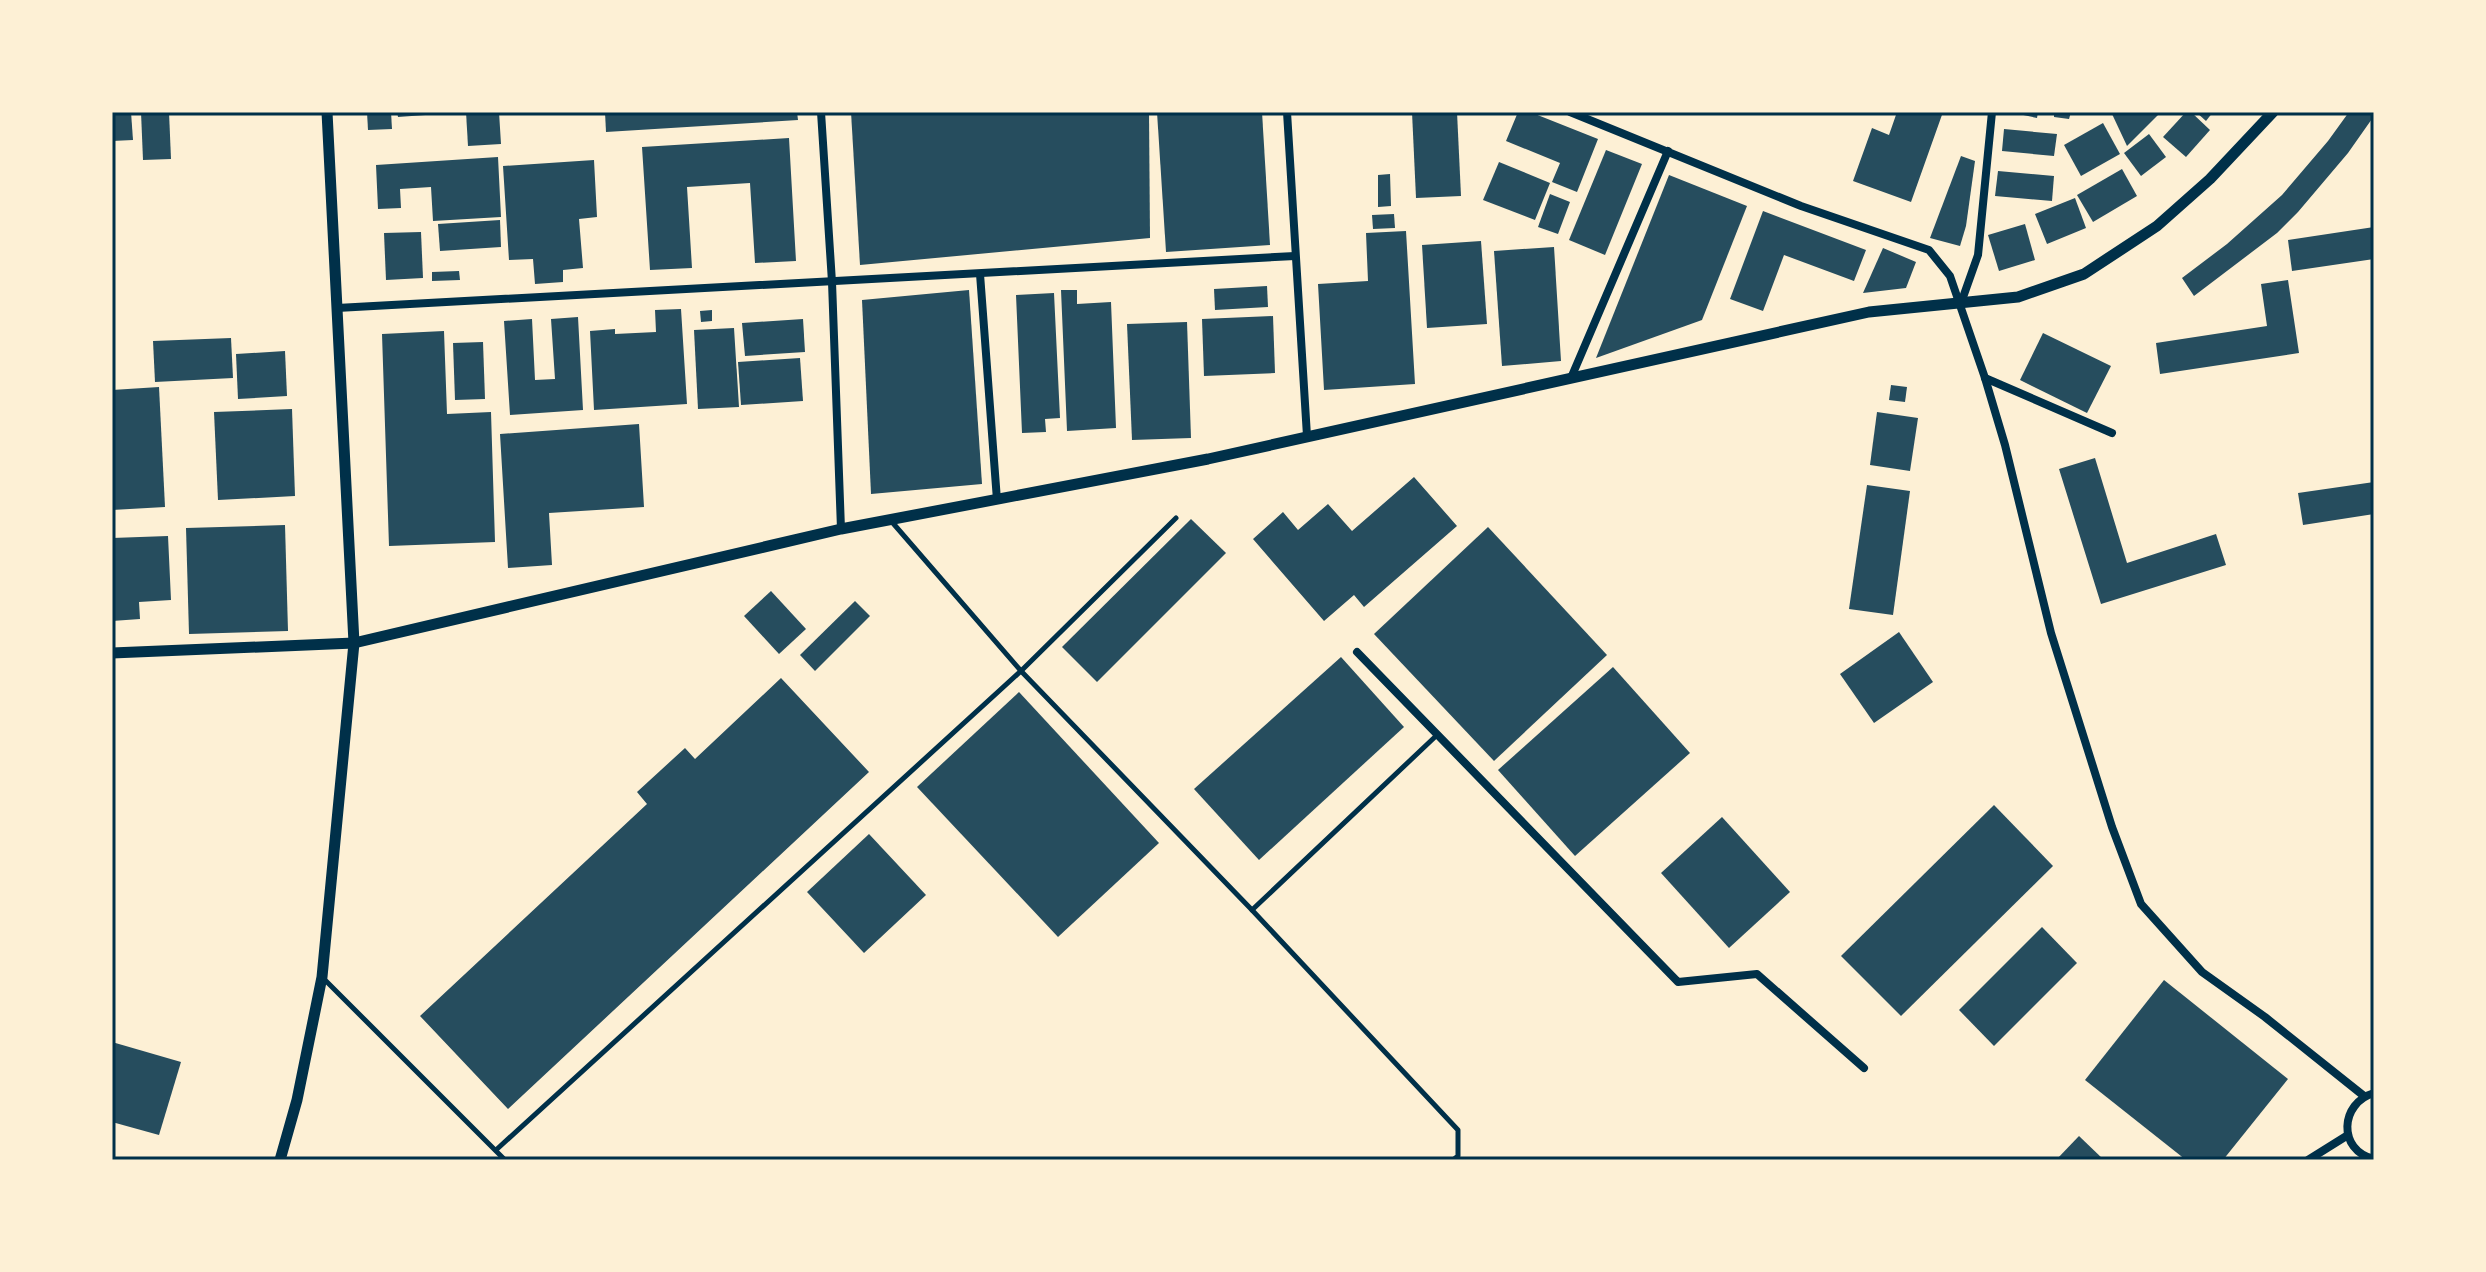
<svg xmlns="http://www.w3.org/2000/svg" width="2486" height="1272" font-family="Karla,sans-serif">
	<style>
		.building { fill: #264d5e }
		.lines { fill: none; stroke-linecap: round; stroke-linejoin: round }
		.service { stroke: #003049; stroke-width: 5 }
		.minor { stroke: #003049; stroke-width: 8 }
		.tertiary { stroke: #003049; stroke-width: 11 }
		.neatline { fill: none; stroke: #003049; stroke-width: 3 }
	</style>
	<rect width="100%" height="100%" fill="#fdf0d5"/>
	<g class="building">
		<polygon points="112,112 131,112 133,140 112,141"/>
		<polygon points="141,112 169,112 171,159 143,160"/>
		<polygon points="367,112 391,112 392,129 368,130"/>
		<polygon points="397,112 439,112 439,114 398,117"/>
		<polygon points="466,112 499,112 501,144 468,146"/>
		<polygon points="605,112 797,112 798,120 606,132"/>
		<polygon points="851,112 1149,112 1150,238 860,265"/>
		<polygon points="1157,112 1262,112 1270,245 1166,252"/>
		<polygon points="1412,112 1457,112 1461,196 1416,198"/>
		<polygon points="1518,112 1530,112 1598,139 1577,192 1552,182 1560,163 1506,141"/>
		<polygon points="1897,112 1943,112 1911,202 1853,181 1872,128 1889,135"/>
		<polygon points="2009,112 2038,112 2037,118"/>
		<polygon points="2054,112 2071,112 2069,119 2054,117"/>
		<polygon points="2117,112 2161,112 2127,146 2112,114"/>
		<polygon points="2186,112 2191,112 2210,130 2186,157 2163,137"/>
		<polygon points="2196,112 2213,112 2206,121"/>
		<polygon points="2349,112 2374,112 2374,116 2348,153 2298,212 2277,233 2194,296 2182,278 2227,244 2282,195 2328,141"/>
		<polygon points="2103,123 2120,154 2081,176 2064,145"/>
		<polygon points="2004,129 2057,134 2054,156 2002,151"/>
		<polygon points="2149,134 2166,157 2141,176 2124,153"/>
		<polygon points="789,138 796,261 755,263 750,183 687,187 692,268 650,270 642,147"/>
		<polygon points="1606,150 1642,164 1605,255 1569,240"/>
		<polygon points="1961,156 1975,161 1966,226 1960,246 1930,238"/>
		<polygon points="498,157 501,217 433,221 431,187 400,189 401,208 378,209 376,165"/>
		<polygon points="594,160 597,217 579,219 583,268 563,270 563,282 535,284 533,259 509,260 503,166"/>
		<polygon points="1499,162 1550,183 1535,220 1483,200"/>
		<polygon points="2122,169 2137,196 2093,222 2077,195"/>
		<polygon points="1998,171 2054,176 2052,201 1995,196"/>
		<polygon points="1390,174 1391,206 1378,207 1378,175"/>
		<polygon points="1669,175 1747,206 1702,320 1596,358"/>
		<polygon points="1550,194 1570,202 1558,234 1538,227"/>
		<polygon points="2075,198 2086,228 2047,244 2035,214"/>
		<polygon points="1763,211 1866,250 1854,281 1784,255 1763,311 1730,299"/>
		<polygon points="1394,214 1395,228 1373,229 1372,215"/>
		<polygon points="500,220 501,247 440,251 438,224"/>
		<polygon points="2025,224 2035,260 1999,271 1988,235"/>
		<polygon points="2374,227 2374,259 2292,271 2288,240"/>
		<polygon points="1406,231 1415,384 1324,390 1318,284 1368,281 1366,233"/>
		<polygon points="421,232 423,278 386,280 384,233"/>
		<polygon points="1481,241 1487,324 1427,328 1422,245"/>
		<polygon points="1554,247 1561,361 1502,366 1494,251"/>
		<polygon points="1883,248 1916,262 1906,288 1863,293"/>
		<polygon points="459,271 460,280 432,281 432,272"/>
		<polygon points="2288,280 2299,353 2160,374 2156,343 2267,326 2261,284"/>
		<polygon points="1267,286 1268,307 1215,310 1214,289"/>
		<polygon points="969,290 982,484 871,494 862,300"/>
		<polygon points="1061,290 1077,290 1077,304 1111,302 1116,428 1067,431"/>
		<polygon points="1054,293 1060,418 1045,419 1046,432 1022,433 1016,295"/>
		<polygon points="681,309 687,404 594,410 590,331 615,329 615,334 656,332 655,310"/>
		<polygon points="712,310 712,321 701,322 700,311"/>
		<polygon points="1273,316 1275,373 1204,376 1202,319"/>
		<polygon points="578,317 583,410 510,415 504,321 532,319 535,380 555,379 551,319"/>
		<polygon points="803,319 805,352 745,356 742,323"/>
		<polygon points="1187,322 1191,438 1132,440 1127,324"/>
		<polygon points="734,328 739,407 698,409 694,330"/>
		<polygon points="444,331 447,414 491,412 495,542 389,546 382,334"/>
		<polygon points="2043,333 2111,366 2087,413 2020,380"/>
		<polygon points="231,338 233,378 155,382 153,341"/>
		<polygon points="483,342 485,399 455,400 453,343"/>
		<polygon points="285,351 287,396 238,399 236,354"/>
		<polygon points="800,358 803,401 741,405 738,362"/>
		<polygon points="1891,385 1907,387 1905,402 1889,400"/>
		<polygon points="159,387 165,507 112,510 112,390"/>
		<polygon points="292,409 295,496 218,500 214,412"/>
		<polygon points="1877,412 1918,418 1910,471 1870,465"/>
		<polygon points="639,424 644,507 549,513 552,565 508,568 500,434"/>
		<polygon points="2095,458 2127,563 2216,534 2226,565 2101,604 2059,469"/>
		<polygon points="1414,477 1457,526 1364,607 1354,595 1324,621 1253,539 1283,512 1298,530 1328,504 1352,531"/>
		<polygon points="2374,482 2374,514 2303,525 2298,493"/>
		<polygon points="1867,485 1910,491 1893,615 1849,609"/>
		<polygon points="1191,519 1226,553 1097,682 1062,647"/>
		<polygon points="285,525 288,631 189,634 186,528"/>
		<polygon points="1488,527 1607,655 1494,761 1374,634"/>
		<polygon points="168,536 171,600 139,602 140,619 112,621 112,538"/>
		<polygon points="771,591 806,629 779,654 744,616"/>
		<polygon points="855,601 870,616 815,671 800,655"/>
		<polygon points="1899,632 1933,682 1874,723 1840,674"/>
		<polygon points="1341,657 1404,727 1259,860 1194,789"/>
		<polygon points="1613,667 1690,753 1575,856 1498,770"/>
		<polygon points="781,678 869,772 508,1109 420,1016 647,804 637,792 685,748 695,759"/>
		<polygon points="1019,692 1159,843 1058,937 917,787"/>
		<polygon points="1994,805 2053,866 1901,1016 1841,956"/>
		<polygon points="1722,817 1790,892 1729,948 1661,873"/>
		<polygon points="869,834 926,895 864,953 807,892"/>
		<polygon points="2042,927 2077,963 1994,1046 1959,1010"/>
		<polygon points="2164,980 2288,1079 2223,1160 2186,1160 2085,1080"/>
		<polygon points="112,1042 181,1062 159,1135 112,1122"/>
		<polygon points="2079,1136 2104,1160 2056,1160"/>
	</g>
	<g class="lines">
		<g class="service">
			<polyline points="892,522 1021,671 1252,910 1458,1130 1458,1156 1453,1160"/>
			<polyline points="1252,910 1437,735"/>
			<polyline points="323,978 505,1160"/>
			<polyline points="496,1150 1021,671 1176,518"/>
		</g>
		<g class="minor">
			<polyline points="821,112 832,282 841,529"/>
			<polyline points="1287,112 1307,436"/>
			<polyline points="1570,112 1801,206 1929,250 1950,276 1985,378 2005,445 2051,633 2112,827 2141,904 2202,972 2265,1017 2364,1096"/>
			<polyline points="980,274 997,500"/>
			<polyline points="1961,303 1978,255 1992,112"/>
			<polyline points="337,308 1295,256"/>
			<polyline points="1571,378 1668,151"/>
			<polyline points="1985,378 2112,433"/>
			<polyline points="1357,652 1678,982 1757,974 1864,1068"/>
			<path d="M2374 1093C2340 1103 2337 1150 2374 1159"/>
			<polyline points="2308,1160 2348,1135"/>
		</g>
		<g class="tertiary">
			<polyline points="112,653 354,643 841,529 1208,459 1869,312 2018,297 2084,274 2157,226 2210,179 2273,112"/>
			<polyline points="280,1160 297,1100 322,977 354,643 327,112"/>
		</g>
	</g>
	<rect width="2486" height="1272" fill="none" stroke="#fdf0d5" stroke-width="228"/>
	<rect x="114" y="114" width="2258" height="1044" class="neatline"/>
</svg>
